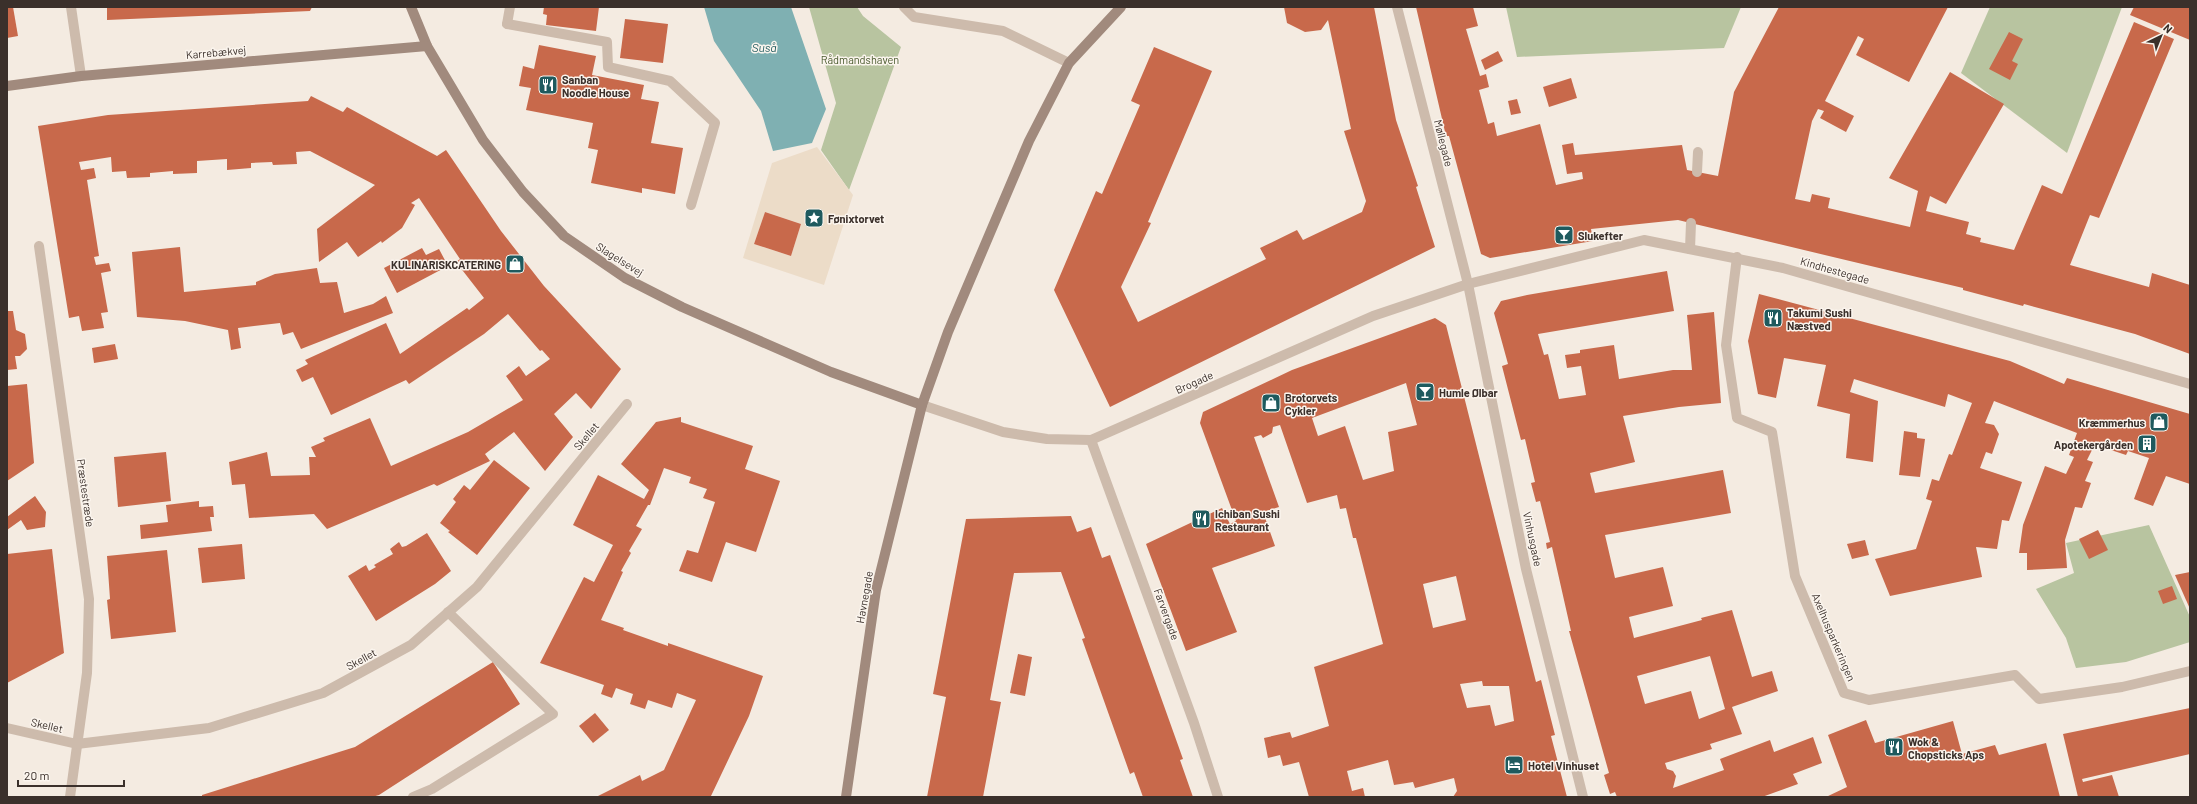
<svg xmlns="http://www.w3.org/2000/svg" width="2197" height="804" font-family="Barlow,sans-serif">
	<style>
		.green { fill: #b8c4a0 }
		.plaza { fill: #ecdcc8; fill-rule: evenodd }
		.water { fill: #7fb0b2 }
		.building { fill: #c8694b; fill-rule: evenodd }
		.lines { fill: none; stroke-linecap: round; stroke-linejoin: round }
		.lane { stroke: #cdbbac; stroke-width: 10 }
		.street { stroke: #cdbbac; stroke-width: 10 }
		.secondary { stroke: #a18a7d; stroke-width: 10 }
		.labels { text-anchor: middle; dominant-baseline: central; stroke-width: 3; stroke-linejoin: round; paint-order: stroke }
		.street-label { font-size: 11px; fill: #3b302b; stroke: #fbf5ee }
		.park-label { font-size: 11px; fill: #4a5a2e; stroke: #fbf5ee }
		.poi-label { font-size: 11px; font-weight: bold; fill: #3b302b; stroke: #fbf5ee; text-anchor: start }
		.water-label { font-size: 12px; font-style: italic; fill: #1f5a5e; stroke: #fbf5ee }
	</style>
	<rect width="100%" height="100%" fill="#f4ebe1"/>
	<g class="green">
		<polygon points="809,7 857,7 863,16 901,47 849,190 821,150 836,103"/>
		<polygon points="1506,7 1741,7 1724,48 1517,57"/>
		<polygon points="1990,7 2122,7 2067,153 1961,73"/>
		<polygon points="2149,525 2190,617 2190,642 2126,662 2076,668 2066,638 2036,589 2074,573 2066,543"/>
	</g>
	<path class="plaza" d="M817 147 853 195 824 285 743 258 772 163ZM765 212 801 224 791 256 754 244Z"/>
	<polygon class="water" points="704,7 791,7 826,109 812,143 773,151 761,111 714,41"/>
	<g class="building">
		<polygon points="7,7 13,7 18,36 7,38"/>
		<polygon points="107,7 312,7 310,11 107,20"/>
		<polygon points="544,7 599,7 596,31 546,25 547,15 543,14"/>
		<polygon points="1284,7 1374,7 1396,120 1418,186 1416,187 1435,247 1110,407 1054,290 1096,191 1102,194 1140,105 1131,101 1154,47 1212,71 1148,222 1151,223 1121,287 1138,322 1266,259 1260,248 1297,230 1303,240 1362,212 1366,201 1344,131 1351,129 1328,20 1321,30 1305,32 1287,23"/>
		<polygon points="1416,7 1473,7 1478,26 1466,29 1480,76 1486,74 1489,87 1479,90 1488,124 1494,122 1497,136 1540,124 1556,185 1583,179 1582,172 1567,174 1562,145 1573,143 1575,155 1682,145 1687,170 1718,176 1734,92 1779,7 1948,7 1909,82 1856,55 1864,39 1858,36 1825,101 1854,116 1846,132 1820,118 1824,111 1818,109 1812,121 1795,199 1810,202 1812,194 1830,198 1828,208 1910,227 1918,191 1889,178 1950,72 2004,104 1946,204 1930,196 1926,211 1969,222 1966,234 1981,238 1980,242 2014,250 2042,185 2062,194 2134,22 2174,39 2099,218 2090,215 2070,265 2149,287 2152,273 2190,285 2190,354 2135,334 2024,304 2023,306 1963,290 1963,288 1678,220 1591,229 1593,241 1490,258 1481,254 1449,136 1446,136"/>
		<polygon points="2134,7 2190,7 2190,40 2130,15"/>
		<polygon points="625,19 668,24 663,63 620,58"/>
		<polygon points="2009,32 2023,39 2012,61 2018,64 2010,80 1989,69"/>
		<polygon points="539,45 596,56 592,75 644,85 641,99 659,102 651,143 683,148 675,194 642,188 642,193 591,183 598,150 588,148 593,123 526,110 531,88 519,86 523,66 534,69"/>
		<polygon points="1498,51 1503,61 1485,70 1481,60"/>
		<polygon points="1571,78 1577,98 1549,107 1543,87"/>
		<polygon points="311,96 343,112 347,107 437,156 446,150 501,231 544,286 621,369 591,409 576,393 554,414 573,437 545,471 514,432 485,454 490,461 437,486 434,484 327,529 314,514 249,518 245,484 232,485 229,462 267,452 271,476 310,475 309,457 316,457 311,447 325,441 323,438 370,418 391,466 468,432 523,400 506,376 519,366 526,376 550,359 542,350 540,351 508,314 484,334 409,384 406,380 331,415 313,377 302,382 296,370 308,364 305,360 386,323 400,354 467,308 469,310 484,298 456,262 460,259 419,198 411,203 415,205 402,228 382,243 381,241 358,257 347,242 319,262 317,229 375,185 310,151 296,152 297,164 273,165 272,162 251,163 251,168 227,170 227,159 197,161 197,173 173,174 173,171 150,173 150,177 127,178 126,171 112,172 111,157 79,162 81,170 94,168 96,178 87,180 99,256 94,257 96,265 109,263 111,271 101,273 108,312 101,313 104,328 82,331 79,316 69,318 38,126 108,115 308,101"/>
		<polygon points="1517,99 1521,113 1511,115 1508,101"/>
		<polygon points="765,212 801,224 791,256 754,244"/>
		<polygon points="180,247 184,292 256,285 256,282 275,274 317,268 320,283 337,282 344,313 373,304 386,296 393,313 301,349 293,332 283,335 280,323 238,328 241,348 231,350 228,330 185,321 137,317 132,252"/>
		<polygon points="422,248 426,255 439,249 448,266 397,293 384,268"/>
		<path d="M1667 271 1674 311 1538 334 1544 355 1548 354 1559 399 1586 395 1581 366 1567 368 1565 355 1580 353V350L1614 345 1619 379 1673 370H1692L1687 315 1714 312 1721 403 1679 407 1623 416 1635 462 1590 473 1595 493 1723 470 1731 513 1605 535 1615 578 1663 567 1673 606 1629 617 1634 638 1702 620 1701 618 1732 610 1752 677 1772 671 1778 691 1732 707 1742 734 1710 744 1712 749 1665 763 1667 769 1673 771 1676 776 1673 788 1724 770 1720 759 1770 740 1774 752 1813 737 1822 763 1793 774 1798 784 1762 797H1617L1615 792 1610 794 1604 775 1609 773 1569 631H1571L1552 547 1547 549 1546 543 1550 542 1540 501 1536 502 1531 483 1535 482 1525 439 1521 440 1502 366 1508 364 1494 313 1501 301 1527 295ZM1710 656 1725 709 1699 719 1691 691 1645 704 1637 676Z"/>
		<polygon points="1759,294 2010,361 2064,384 2067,378 2190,414 2190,484 2166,476 2153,506 2134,499 2149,458 2128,451 2126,455 2111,450 2112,447 2096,442 2087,460 2093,462 2085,481 2091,483 2082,508 2075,507 2065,540 2067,568 2027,570 2027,553 2019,553 2023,525 2045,466 2066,474 2074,457 2069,455 2077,433 1994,401 1985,423 1994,425 1999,434 1992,454 1986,452 1980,468 2022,482 2009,521 2002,520 1997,549 1976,547 1982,577 1890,596 1875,559 1916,549 1932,501 1926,499 1932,479 1939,481 1949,454 1952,455 1972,403 1948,394 1945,407 1854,379 1850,392 1878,401 1873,462 1846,458 1850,414 1817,406 1826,365 1784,358 1776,398 1758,394 1748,341"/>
		<polygon points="7,311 13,311 16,330 25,334 27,349 20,356 15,356 17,369 7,370"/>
		<path d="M1435 318 1446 325 1536 682 1541 680 1555 735 1551 736 1567 797H1453L1457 791 1454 778 1415 788 1413 782 1394 785 1388 760 1347 771 1352 791 1363 788 1365 797H1309L1299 762 1283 766 1280 755 1268 758 1264 738 1290 732 1292 738 1329 726 1314 667 1383 644 1356 538H1353L1346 508 1340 509 1337 495 1307 503 1280 425 1273 427 1272 433 1263 438 1261 435 1254 437 1279 507 1263 512 1275 546 1212 568 1237 632 1186 651 1146 544 1222 508 1230 524 1236 521 1200 423 1203 412 1292 370ZM1406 383 1417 425 1388 432 1394 471 1363 480 1345 426 1318 436 1312 418ZM1456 576 1466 620 1433 628 1423 584ZM1482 681 1483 686H1509L1514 721 1495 726 1490 705 1467 708 1460 684Z"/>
		<polygon points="115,344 118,359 94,363 92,348"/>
		<polygon points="27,384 34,463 7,481 7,386"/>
		<polygon points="681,417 681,422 753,446 745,469 780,481 756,552 726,542 712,582 679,571 687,550 698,553 715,502 703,498 707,489 689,483 691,477 664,468 650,505 648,505 636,526 642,529 629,551 631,553 621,571 623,572 601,620 624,628 623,630 668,646 668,643 763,676 749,716 711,796 596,797 640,775 642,781 664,770 696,700 677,693 672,708 648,700 645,709 630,704 633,694 616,688 612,698 601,694 604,685 540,663 584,577 594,582 613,545 573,525 598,475 644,499 649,490 621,464 656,422"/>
		<polygon points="1904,431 1917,433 1917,438 1925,439 1920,477 1899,475"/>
		<polygon points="166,452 171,501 118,507 114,457"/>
		<polygon points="494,460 530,488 477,555 448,532 450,531 440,523 456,502 453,499 464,485 470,490"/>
		<polygon points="35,496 46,512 45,527 27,530 21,520 7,530 7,517"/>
		<polygon points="199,501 199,507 213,506 214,517 210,517 212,531 141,539 140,525 168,522 166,505"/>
		<polygon points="1071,516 1077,532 1091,527 1102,558 1110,555 1183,759 1180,760 1193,797 1143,797 1134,772 1130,774 1082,639 1085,638 1061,572 1014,573 990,700 1001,702 983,797 927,797 946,697 933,694 966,519"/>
		<polygon points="2098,530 2108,550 2089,559 2079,539"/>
		<polygon points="427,533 451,571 435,584 376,621 348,576 366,565 369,571 376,567 374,565 393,554 390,549 399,542 402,547 406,546"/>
		<polygon points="1865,540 1869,555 1852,559 1847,544"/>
		<polygon points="242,544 245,579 202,583 198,548"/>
		<polygon points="52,549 64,653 7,683 7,554"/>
		<polygon points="167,550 176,632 111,639 107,600 110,599 107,556"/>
		<polygon points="2190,572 2190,609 2175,575"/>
		<polygon points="2172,586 2177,599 2163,604 2158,591"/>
		<polygon points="1018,654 1032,657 1025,696 1010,693"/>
		<polygon points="493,662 520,704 379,795 372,797 202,797 202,795 355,747"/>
		<polygon points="2190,708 2190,754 2082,779 2083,782 2112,775 2119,797 2078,797 2063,734"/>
		<polygon points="595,713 609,730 593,743 579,726"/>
		<polygon points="1866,720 1875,743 1953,721 1962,754 1995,745 1999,755 2046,743 2060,797 1826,797 1847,787 1828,735"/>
	</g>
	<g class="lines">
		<g class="lane">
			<polyline points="71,7 81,76"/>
			<polyline points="904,7 914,17 1003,31 1069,63"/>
			<polyline points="507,24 607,42 608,67 670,81 715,123 691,205"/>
			<polyline points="1697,172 1698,152"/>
			<polyline points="1690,249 1691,223"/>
			<polyline points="1737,257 1726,345 1737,418 1772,432 1795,576 1844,693 1869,700 2015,675 2039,699 2122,687 2190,671"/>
			<polyline points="413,797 432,789 553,714 448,612"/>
		</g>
		<g class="street">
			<polyline points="1397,7 1468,284 1526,569 1583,797"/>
			<polyline points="507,24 510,7"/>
			<polyline points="39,246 89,599 87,673 70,797"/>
			<polyline points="922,405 1003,432 1047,439 1091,440 1373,316 1468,284 1644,240 1783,268 2190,384"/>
			<polyline points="1091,440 1194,723 1218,797"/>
			<polyline points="7,728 77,744 209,728 323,693 411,645 477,587 627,404"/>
		</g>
		<g class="secondary">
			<polyline points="411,7 427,46 483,140 523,192 564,236 625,278 682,307 831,372 922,405"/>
			<polyline points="7,86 81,76 427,46"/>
			<polyline points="846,797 876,590 922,405 948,332 1029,141 1069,63 1121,7"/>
		</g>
	</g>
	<defs>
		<g id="restaurant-square" transform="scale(1)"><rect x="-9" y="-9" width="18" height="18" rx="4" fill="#1f5a5e" stroke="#fbf5ee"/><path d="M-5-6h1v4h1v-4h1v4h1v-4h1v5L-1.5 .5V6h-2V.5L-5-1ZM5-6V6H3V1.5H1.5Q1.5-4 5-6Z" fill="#fff"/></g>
		<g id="sight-square" transform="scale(1)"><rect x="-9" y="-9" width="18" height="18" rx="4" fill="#1f5a5e" stroke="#fbf5ee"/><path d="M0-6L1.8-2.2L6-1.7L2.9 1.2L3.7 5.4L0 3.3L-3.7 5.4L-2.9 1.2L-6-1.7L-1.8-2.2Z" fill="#fff"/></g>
		<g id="bar-square" transform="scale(1)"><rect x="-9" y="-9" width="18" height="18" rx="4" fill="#1f5a5e" stroke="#fbf5ee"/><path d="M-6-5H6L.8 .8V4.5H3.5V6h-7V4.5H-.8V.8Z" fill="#fff"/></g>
		<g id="shop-square" transform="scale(1)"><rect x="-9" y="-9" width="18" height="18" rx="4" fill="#1f5a5e" stroke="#fbf5ee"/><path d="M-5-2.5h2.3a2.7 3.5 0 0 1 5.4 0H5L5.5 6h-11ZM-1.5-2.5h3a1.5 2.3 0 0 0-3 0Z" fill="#fff"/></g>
		<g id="building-square" transform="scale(1)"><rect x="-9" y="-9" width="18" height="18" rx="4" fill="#1f5a5e" stroke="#fbf5ee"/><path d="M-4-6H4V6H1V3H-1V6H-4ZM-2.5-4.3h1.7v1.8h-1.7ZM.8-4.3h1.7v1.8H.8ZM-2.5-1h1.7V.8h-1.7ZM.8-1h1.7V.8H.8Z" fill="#fff"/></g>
		<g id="hotel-square" transform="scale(1)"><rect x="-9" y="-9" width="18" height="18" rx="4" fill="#1f5a5e" stroke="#fbf5ee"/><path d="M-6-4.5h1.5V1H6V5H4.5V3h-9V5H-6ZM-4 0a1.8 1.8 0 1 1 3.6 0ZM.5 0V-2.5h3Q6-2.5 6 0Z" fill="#fff"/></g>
	</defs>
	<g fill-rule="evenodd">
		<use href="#restaurant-square" x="548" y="85"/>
		<use href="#sight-square" x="814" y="218"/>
		<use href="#bar-square" x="1564" y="235"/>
		<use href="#shop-square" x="515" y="264"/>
		<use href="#restaurant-square" x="1773" y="318"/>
		<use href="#bar-square" x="1425" y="392"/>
		<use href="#shop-square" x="1271" y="403"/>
		<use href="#shop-square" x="2159" y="422"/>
		<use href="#building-square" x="2147" y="444"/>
		<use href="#restaurant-square" x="1201" y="519"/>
		<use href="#restaurant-square" x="1894" y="747"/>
		<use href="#hotel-square" x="1514" y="765"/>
	</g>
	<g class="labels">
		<g class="street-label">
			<text transform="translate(216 52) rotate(-5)">Karrebækvej</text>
			<text transform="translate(1444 143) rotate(76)">Møllegade</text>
			<text transform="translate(620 259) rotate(32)">Slagelsevej</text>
			<text transform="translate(1835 270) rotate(16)">Kindhestegade</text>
			<text transform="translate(1194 382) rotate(-24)">Brogade</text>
			<text transform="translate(586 436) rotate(-50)">Skellet</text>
			<text transform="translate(86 493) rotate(82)">Præstestræde</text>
			<text transform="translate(1533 539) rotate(78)">Vinhusgade</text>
			<text transform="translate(864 597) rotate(-80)">Havnegade</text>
			<text transform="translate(1167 614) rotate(70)">Farvergade</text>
			<text transform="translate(1834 637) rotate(67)">Axelhusparkeringen</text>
			<text transform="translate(361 659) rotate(-29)">Skellet</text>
			<text transform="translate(47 725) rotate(13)">Skellet</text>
		</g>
		<g class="park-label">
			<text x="860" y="59">Rådmandshaven</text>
		</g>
		<g class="poi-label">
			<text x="562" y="79">Sanban<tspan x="562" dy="13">Noodle House</tspan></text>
			<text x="828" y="218">Fønixtorvet</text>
			<text x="1578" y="235">Slukefter</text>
			<text x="501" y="264" text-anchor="end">KULINARISKCATERING</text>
			<text x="1787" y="312">Takumi Sushi<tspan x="1787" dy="13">Næstved</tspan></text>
			<text x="1439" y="392">Humle Ølbar</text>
			<text x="1285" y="397">Brotorvets<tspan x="1285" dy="13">Cykler</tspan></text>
			<text x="2145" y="422" text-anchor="end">Kræmmerhus</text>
			<text x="2133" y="444" text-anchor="end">Apotekergården</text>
			<text x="1215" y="513">Ichiban Sushi<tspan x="1215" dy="13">Restaurant</tspan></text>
			<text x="1908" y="741">Wok &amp;<tspan x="1908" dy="13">Chopsticks Aps</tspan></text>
			<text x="1528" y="765">Hotel Vinhuset</text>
		</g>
		<g class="water-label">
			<text x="764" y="47">Suså</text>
		</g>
	</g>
	<rect width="2197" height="804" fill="none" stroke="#3b302b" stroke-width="16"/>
	<g transform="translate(2161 36) rotate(43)" stroke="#fbf5ee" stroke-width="3" paint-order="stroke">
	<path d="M0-3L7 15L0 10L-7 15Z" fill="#3b302b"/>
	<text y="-6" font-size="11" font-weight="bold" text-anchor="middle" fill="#3b302b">N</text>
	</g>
	<path d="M18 780v6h106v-6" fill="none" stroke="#3b302b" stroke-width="2"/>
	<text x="24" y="780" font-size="12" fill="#3b302b" stroke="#fbf5ee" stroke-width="3" paint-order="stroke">20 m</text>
</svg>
